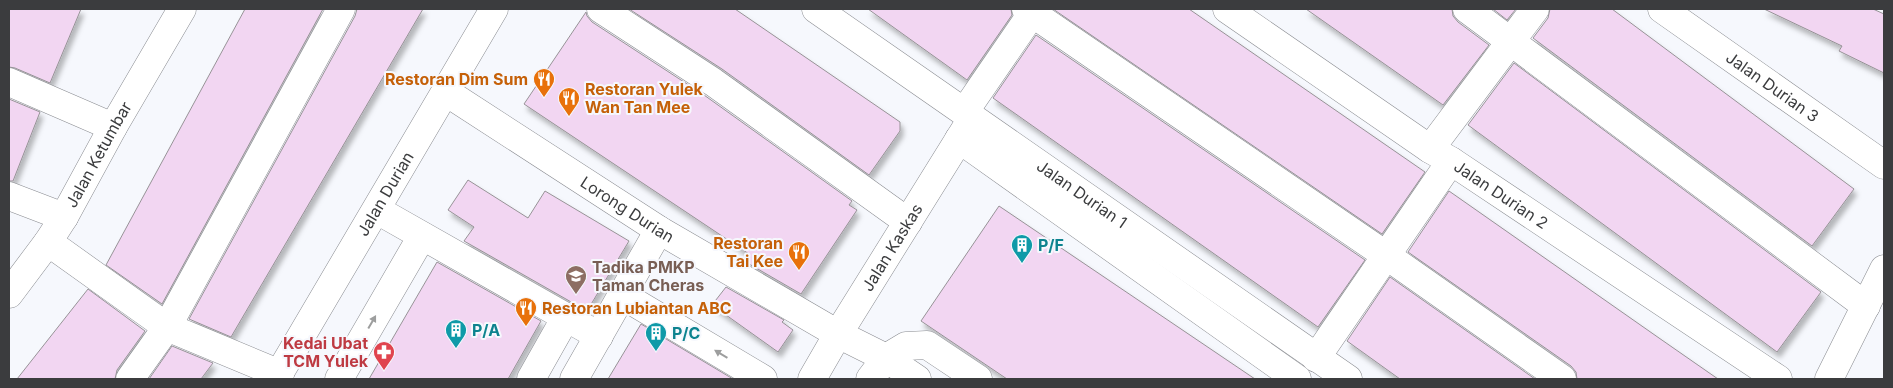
<svg xmlns="http://www.w3.org/2000/svg" width="1893" height="388" font-family="Inter,sans-serif">
	<style>
		.building { fill: #f2d6f2; stroke: #979397; filter: url(#shadow) }
		.lines { fill: none; stroke-linecap: round; stroke-linejoin: round }
		.minor-casing { stroke: #8a8c91; stroke-width: 29 }
		.minor { stroke: #fff; stroke-width: 28 }
		.oneway { fill: #9d9e9e }
		.labels { text-anchor: middle; dominant-baseline: central; stroke-width: 4; stroke-linejoin: round; paint-order: stroke }
		.food-label { font-size: 16px; font-weight: bold; fill: #c56008; stroke: #f6f8fd; text-anchor: end }
		.street-label { font-size: 16px; fill: #3b3c3e; stroke: #f6f8fd }
		.culture-label { font-size: 16px; font-weight: bold; fill: #0d838f; stroke: #f6f8fd; text-anchor: start }
		.education-label { font-size: 16px; font-weight: bold; fill: #785e54; stroke: #f6f8fd; text-anchor: start }
		.health-label { font-size: 16px; font-weight: bold; fill: #be3a42; stroke: #f6f8fd; text-anchor: end }
	</style>
	<defs>
		<filter id="shadow"><feDropShadow dx="3" dy="5.5" stdDeviation="2.5" flood-color="#0004"/></filter>
	</defs>
	<rect width="100%" height="100%" fill="#f6f8fd"/>
	<g class="building">
		<polygon points="9,9 81,9 50,83 15,68 9,67"/>
		<polygon points="245,9 323,9 162,304 106,265"/>
		<polygon points="357,9 423,9 231,337 189,319 355,16"/>
		<polygon points="629,9 735,9 900,122 900,131 869,175 722,69"/>
		<polygon points="868,9 1011,9 1012,15 967,80"/>
		<polygon points="1053,9 1189,9 1425,172 1382,234"/>
		<polygon points="1306,9 1452,9 1453,16 1458,22 1489,45 1443,105"/>
		<polygon points="1493,9 1516,9 1507,20"/>
		<polygon points="1550,9 1612,9 1854,189 1812,246 1533,38 1548,18"/>
		<polygon points="1764,9 1873,9 1884,14 1884,73 1839,51 1842,46"/>
		<polygon points="586,12 587,16 592,22 704,95 852,201 849,205 857,210 801,294 744,261 749,254 524,104"/>
		<polygon points="1036,35 1365,260 1318,327 993,98"/>
		<polygon points="1514,63 1821,292 1777,352 1468,125"/>
		<polygon points="9,99 40,112 13,181 9,181"/>
		<polygon points="468,180 528,218 545,191 629,241 587,311 464,241 474,227 448,210"/>
		<polygon points="1449,191 1659,338 1718,379 1577,379 1576,372 1571,366 1408,252"/>
		<polygon points="999,206 1255,379 1007,379 921,321"/>
		<polygon points="437,262 541,321 508,379 369,379"/>
		<polygon points="1390,277 1535,379 1400,379 1347,341"/>
		<polygon points="726,287 784,320 782,322 793,330 778,352 712,305"/>
		<polygon points="88,289 145,331 117,370 115,379 17,379"/>
		<polygon points="641,324 733,379 608,379"/>
		<polygon points="172,346 213,363 201,379 149,379"/>
	</g>
	<g class="lines">
		<g class="minor-casing">
			<g id="minor">
				<polyline points="601,9 713,82 908,222"/>
				<path id="s1" d="M816 9 1348 379"/>
				<polyline points="1026,9 1387,256 1562,379"/>
				<path id="s2" d="M1227 9 1430 149 1451 161 1778 379"/>
				<polyline points="1467,9 1866,306"/>
				<path id="s3" d="M1662 9 1884 165"/>
				<polyline points="9,82 113,127"/>
				<path id="s4" d="M446 92 659 230 838 334 886 358 917 379"/>
				<polyline points="965,111 1035,9"/>
				<polyline points="959,139 1297,379"/>
				<polyline points="1430,149 1535,9"/>
				<polyline points="9,196 64,217"/>
				<polyline points="377,210 599,336"/>
				<polyline points="48,242 167,327 280,374"/>
				<path id="s5" d="M9 294 48 242 64 217 113 127 182 9"/>
				<polyline points="622,295 763,379"/>
				<polyline points="1316,358 1451,161"/>
				<polyline points="130,379 167,327 341,9"/>
				<path id="s6" d="M276 379 494 9"/>
				<polyline points="339,379 422,236"/>
				<polyline points="531,379 566,317"/>
				<polyline points="574,379 659,230"/>
				<path id="s7" d="M812 379 838 334 968 125"/>
				<polyline points="870,379 886,358 906,346 927,345 978,379"/>
				<polyline points="1829,379 1884,269"/>
			</g>
		</g>
		<use href="#minor" class="minor"/>
	</g>
	<defs><path id="oneway-solid" d="M-6-.8H1V-3.2L6.5 0L1 3.2V.8H-6Z" transform="scale(1.25)"/></defs>
	<g class="oneway">
		<use href="#oneway-solid" transform="translate(372 322) rotate(-60)"/>
		<use href="#oneway-solid" transform="translate(721 354) rotate(-149)"/>
	</g>
	<defs>
		<g id="restaurant-pin" transform="scale(1.125)"><path d="M0 17L-7.5 6A9.5 9.5 0 1 1 7.5 6Z" fill="#e8710a" stroke="#f6f8fd"/><path d="M-5-6h1v4h1v-4h1v4h1v-4h1v5L-1.5 .5V6h-2V.5L-5-1ZM5-6V6H3V1.5H1.5Q1.5-4 5-6Z" fill="#fff"/></g>
		<g id="building-pin" transform="scale(1.125)"><path d="M0 17L-7.5 6A9.5 9.5 0 1 1 7.5 6Z" fill="#0f9aa8" stroke="#f6f8fd"/><path d="M-4-6H4V6H1V3H-1V6H-4ZM-2.5-4.3h1.7v1.8h-1.7ZM.8-4.3h1.7v1.8H.8ZM-2.5-1h1.7V.8h-1.7ZM.8-1h1.7V.8H.8Z" fill="#fff"/></g>
		<g id="school-pin" transform="scale(1.125)"><path d="M0 17L-7.5 6A9.5 9.5 0 1 1 7.5 6Z" fill="#8d6e63" stroke="#f6f8fd"/><path d="M0-5L7-2L0 1L-7-2ZM-4 1L0 2.5L4 1V4Q0 6-4 4Z" fill="#fff"/></g>
		<g id="pharmacy-pin" transform="scale(1.125)"><path d="M0 17L-7.5 6A9.5 9.5 0 1 1 7.5 6Z" fill="#e0444e" stroke="#f6f8fd"/><path d="M-2-6h4v4h4v4h-4v4h-4v-4h-4v-4h4Z" fill="#fff"/></g>
	</defs>
	<g fill-rule="evenodd">
		<use href="#restaurant-pin" x="544" y="79"/>
		<use href="#restaurant-pin" x="569" y="98"/>
		<use href="#building-pin" x="1022" y="245"/>
		<use href="#restaurant-pin" x="799" y="252"/>
		<use href="#school-pin" x="576" y="276"/>
		<use href="#restaurant-pin" x="526" y="308"/>
		<use href="#building-pin" x="456" y="330"/>
		<use href="#building-pin" x="656" y="333"/>
		<use href="#pharmacy-pin" x="384" y="352"/>
	</g>
	<g class="labels">
		<g class="food-label">
			<text x="528" y="79">Restoran Dim Sum</text>
			<text x="585" y="89" text-anchor="start">Restoran Yulek<tspan x="585" dy="18">Wan Tan Mee</tspan></text>
			<text x="783" y="243">Restoran<tspan x="783" dy="18">Tai Kee</tspan></text>
			<text x="542" y="308" text-anchor="start">Restoran Lubiantan ABC</text>
		</g>
		<g class="street-label">
			<text stroke="none"><textPath href="#s3" startOffset="135">Jalan Durian 3</textPath></text>
			<text stroke="none"><textPath href="#s5" startOffset="166">Jalan Ketumbar</textPath></text>
			<text stroke="none"><textPath href="#s1" startOffset="324">Jalan Durian 1</textPath></text>
			<text stroke="none"><textPath href="#s6" startOffset="215">Jalan Durian</textPath></text>
			<text stroke="none"><textPath href="#s2" startOffset="331">Jalan Durian 2</textPath></text>
			<text stroke="none"><textPath href="#s4" startOffset="216">Lorong Durian</textPath></text>
			<text stroke="none"><textPath href="#s7" startOffset="154">Jalan Kaskas</textPath></text>
		</g>
		<g class="culture-label">
			<text x="1038" y="245">P/F</text>
			<text x="472" y="330">P/A</text>
			<text x="672" y="333">P/C</text>
		</g>
		<g class="education-label">
			<text x="592" y="267">Tadika PMKP<tspan x="592" dy="18">Taman Cheras</tspan></text>
		</g>
		<g class="health-label">
			<text x="368" y="343">Kedai Ubat<tspan x="368" dy="18">TCM Yulek</tspan></text>
		</g>
	</g>
	<rect width="1893" height="388" fill="none" stroke="#3b3c3e" stroke-width="20"/>
</svg>
